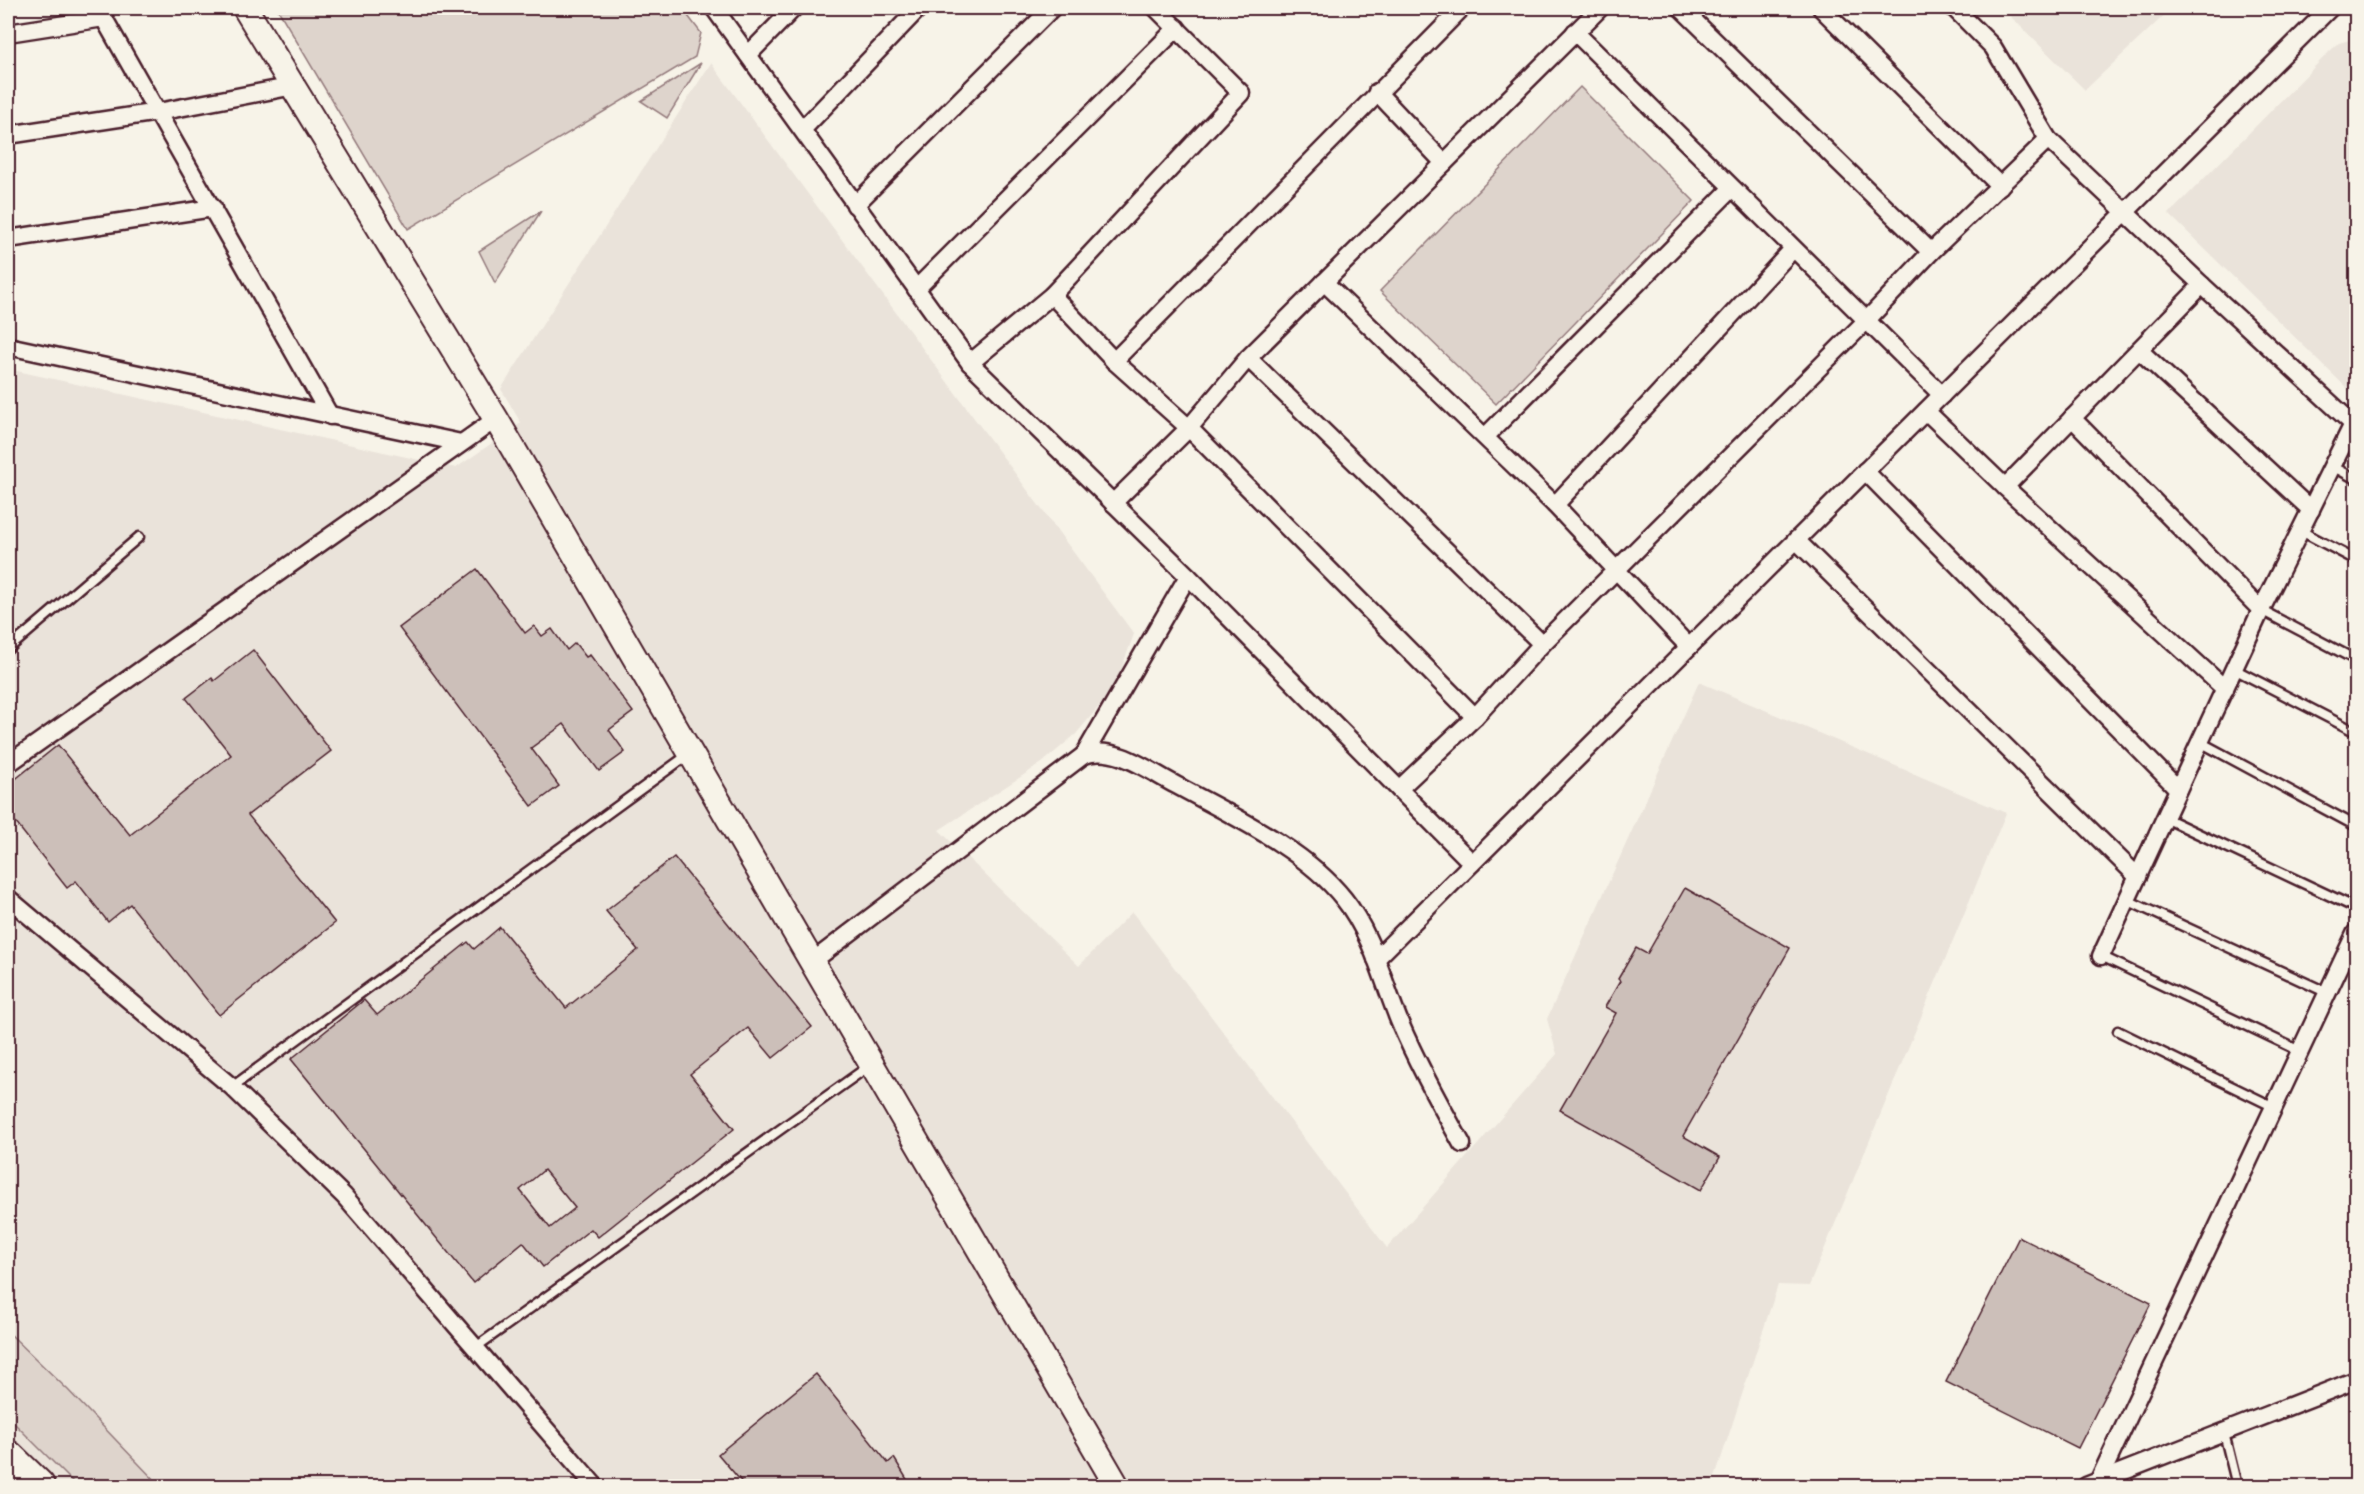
<svg xmlns="http://www.w3.org/2000/svg" width="2364" height="1494" font-family="'Playpen Sans',sans-serif">
	<style>
		.built { fill: #eae3da }
		.green { fill: #ded4cc; stroke: #947a7c; stroke-width: 1.5 }
		.building { fill: #ccbfb9; stroke: #4a1f2b; stroke-width: 1.5; fill-rule: evenodd }
		.lines { fill: none; stroke-linecap: round; stroke-linejoin: round }
		.lane-casing { stroke: #4a1f2b; stroke-width: 13 }
		.street-casing { stroke: #4a1f2b; stroke-width: 21 }
		.secondary-casing { stroke: #4a1f2b; stroke-width: 28 }
		.highway-casing { stroke: #4a1f2b; stroke-width: 36 }
		.lane { stroke: #f7f3e8; stroke-width: 8 }
		.street { stroke: #f7f3e8; stroke-width: 16 }
		.secondary { stroke: #f7f3e8; stroke-width: 24 }
		.highway { stroke: #f7f3e8; stroke-width: 32 }
	</style>
	<rect width="100%" height="100%" fill="#f7f3e8"/>
	<filter id="ink" filterUnits="userSpaceOnUse"><feTurbulence type="fractalNoise" baseFrequency=".0167" numOctaves="2"/><feDisplacementMap in="SourceGraphic" scale="12" xChannelSelector="R" yChannelSelector="G"/><feConvolveMatrix kernelMatrix="1 2 1 2 8 2 1 2 1" color-interpolation-filters="sRGB"/></filter>
	<g filter="url(#ink)">
		<g class="built">
			<polygon points="2002,8 2172,8 2085,90"/>
			<polygon points="2356,38 2356,397 2169,214 2331,50 2339,43"/>
			<polygon points="711,63 1134,634 1118,678 1106,698 1076,734 1042,763 939,830 1079,966 1132,912 1387,1248 1557,1054 1547,1019 1699,682 2006,813 1809,1286 1778,1285 1712,1486 8,1486 8,369 456,468 521,423 501,389"/>
		</g>
		<g class="green">
			<polygon points="277,8 682,8 701,33 695,57 408,229"/>
			<polygon points="701,63 667,118 641,101"/>
			<polygon points="1580,87 1694,201 1496,404 1380,291"/>
			<polygon points="541,211 495,283 479,251"/>
			<polygon points="8,1332 68,1390 160,1486 77,1486 8,1417"/>
		</g>
		<g class="building">
			<polygon points="477,569 525,633 534,626 542,636 552,629 567,650 575,643 586,657 590,655 633,712 609,730 625,752 599,771 564,724 531,748 559,786 532,806 399,628"/>
			<polygon points="253,650 331,751 248,815 335,923 219,1015 130,904 108,922 76,881 67,888 8,813 8,785 58,745 130,835 231,755 186,698 212,678 214,681"/>
			<path d="M674 857 812 1027 773 1058 748 1028 690 1074 734 1129 598 1237 591 1229 543 1267 523 1242 473 1283 291 1059 364 1000 377 1015 468 942 474 949 500 927 566 1008 638 950 606 911ZM544 1170 575 1208 550 1228 520 1190Z"/>
			<polygon points="1685,888 1790,948 1683,1136 1720,1157 1701,1190 1560,1110 1616,1013 1605,1007 1620,981 1618,979 1636,948 1647,954"/>
			<polygon points="2019,1237 2151,1303 2078,1448 1946,1382"/>
			<polygon points="816,1374 888,1463 894,1458 911,1486 745,1486 718,1454"/>
		</g>
		<g class="lines">
			<g class="lane-casing">
				<g id="lane">
					<polyline points="2332,466 2356,479"/>
					<polyline points="2301,531 2356,560"/>
					<polyline points="2261,610 2356,660"/>
					<polyline points="8,649 139,537"/>
					<polyline points="2234,669 2356,732"/>
					<polyline points="2200,742 2356,826"/>
					<polyline points="2165,818 2356,908"/>
					<polyline points="2127,900 2328,993"/>
					<polyline points="2101,956 2300,1051"/>
					<polyline points="2118,1031 2274,1107"/>
					<polyline points="232,1087 689,754"/>
					<polyline points="476,1347 869,1066"/>
					<polyline points="2224,1433 2237,1486"/>
				</g>
			</g>
			<g class="street-casing">
				<g id="street">
					<polyline points="98,8 330,416"/>
					<polyline points="714,8 970,363 1188,576 1472,863"/>
					<polyline points="1681,8 1931,252"/>
					<polyline points="1821,8 2000,186"/>
					<polyline points="1954,8 1993,47 2048,139 2202,285 2353,424 2261,610 2101,956"/>
					<polyline points="1575,32 1942,395"/>
					<polyline points="8,33 104,18"/>
					<polyline points="748,55 794,8"/>
					<polyline points="1377,92 1444,163"/>
					<polyline points="803,129 919,8"/>
					<polyline points="8,135 158,112 294,86"/>
					<polyline points="855,205 1052,8"/>
					<polyline points="8,239 213,208"/>
					<polyline points="1324,282 1555,505 1689,647"/>
					<polyline points="916,289 1177,28"/>
					<polyline points="1052,295 1114,361 1189,428 1475,717"/>
					<polyline points="8,346 461,443"/>
					<polyline points="2139,350 2311,510"/>
					<polyline points="1248,358 1542,644"/>
					<polyline points="1114,361 1462,8"/>
					<polyline points="970,363 1052,295 1241,93 1156,8"/>
					<polyline points="1926,411 2005,487 2225,689"/>
					<polyline points="2072,418 2261,610"/>
					<polyline points="1486,436 1731,189"/>
					<polyline points="1865,471 2178,789"/>
					<polyline points="2005,487 2202,285"/>
					<polyline points="1113,503 1189,428 1248,358 1600,8"/>
					<polyline points="1555,505 1793,249"/>
					<polyline points="1796,540 2138,877"/>
					<polyline points="1084,755 1188,576"/>
					<polyline points="8,764 496,419"/>
					<polyline points="1399,789 1475,717 1542,644 1866,321 1931,252 2048,139"/>
					<polyline points="8,898 232,1087 344,1196 595,1486"/>
					<polyline points="1376,959 2330,8"/>
					<path d="M813 961 1084 755C1115 744 1149 771 1176 785 1231 815 1305 849 1344 899 1372 934 1383 982 1400 1023 1418 1065 1440 1105 1462 1144"/>
					<polyline points="2098,1482 2356,932"/>
					<polyline points="2086,1486 2356,1380"/>
				</g>
			</g>
			<g class="secondary-casing">
				<polyline id="secondary" points="245,8 496,419 1117,1486"/>
			</g>
			<g class="highway-casing">
				<polyline id="highway" points="8,1457 38,1486"/>
			</g>
			<use href="#lane" class="lane"/>
			<use href="#street" class="street"/>
			<use href="#secondary" class="secondary"/>
			<use href="#highway" class="highway"/>
		</g>
	</g>
	<rect width="2364" height="1494" fill="none" stroke="#f7f3e8" stroke-width="30"/>
	<rect x="15" y="15" width="2334" height="1464" fill="none" stroke="#4a1f2b" stroke-width="2" filter="url(#ink)"/>
</svg>
